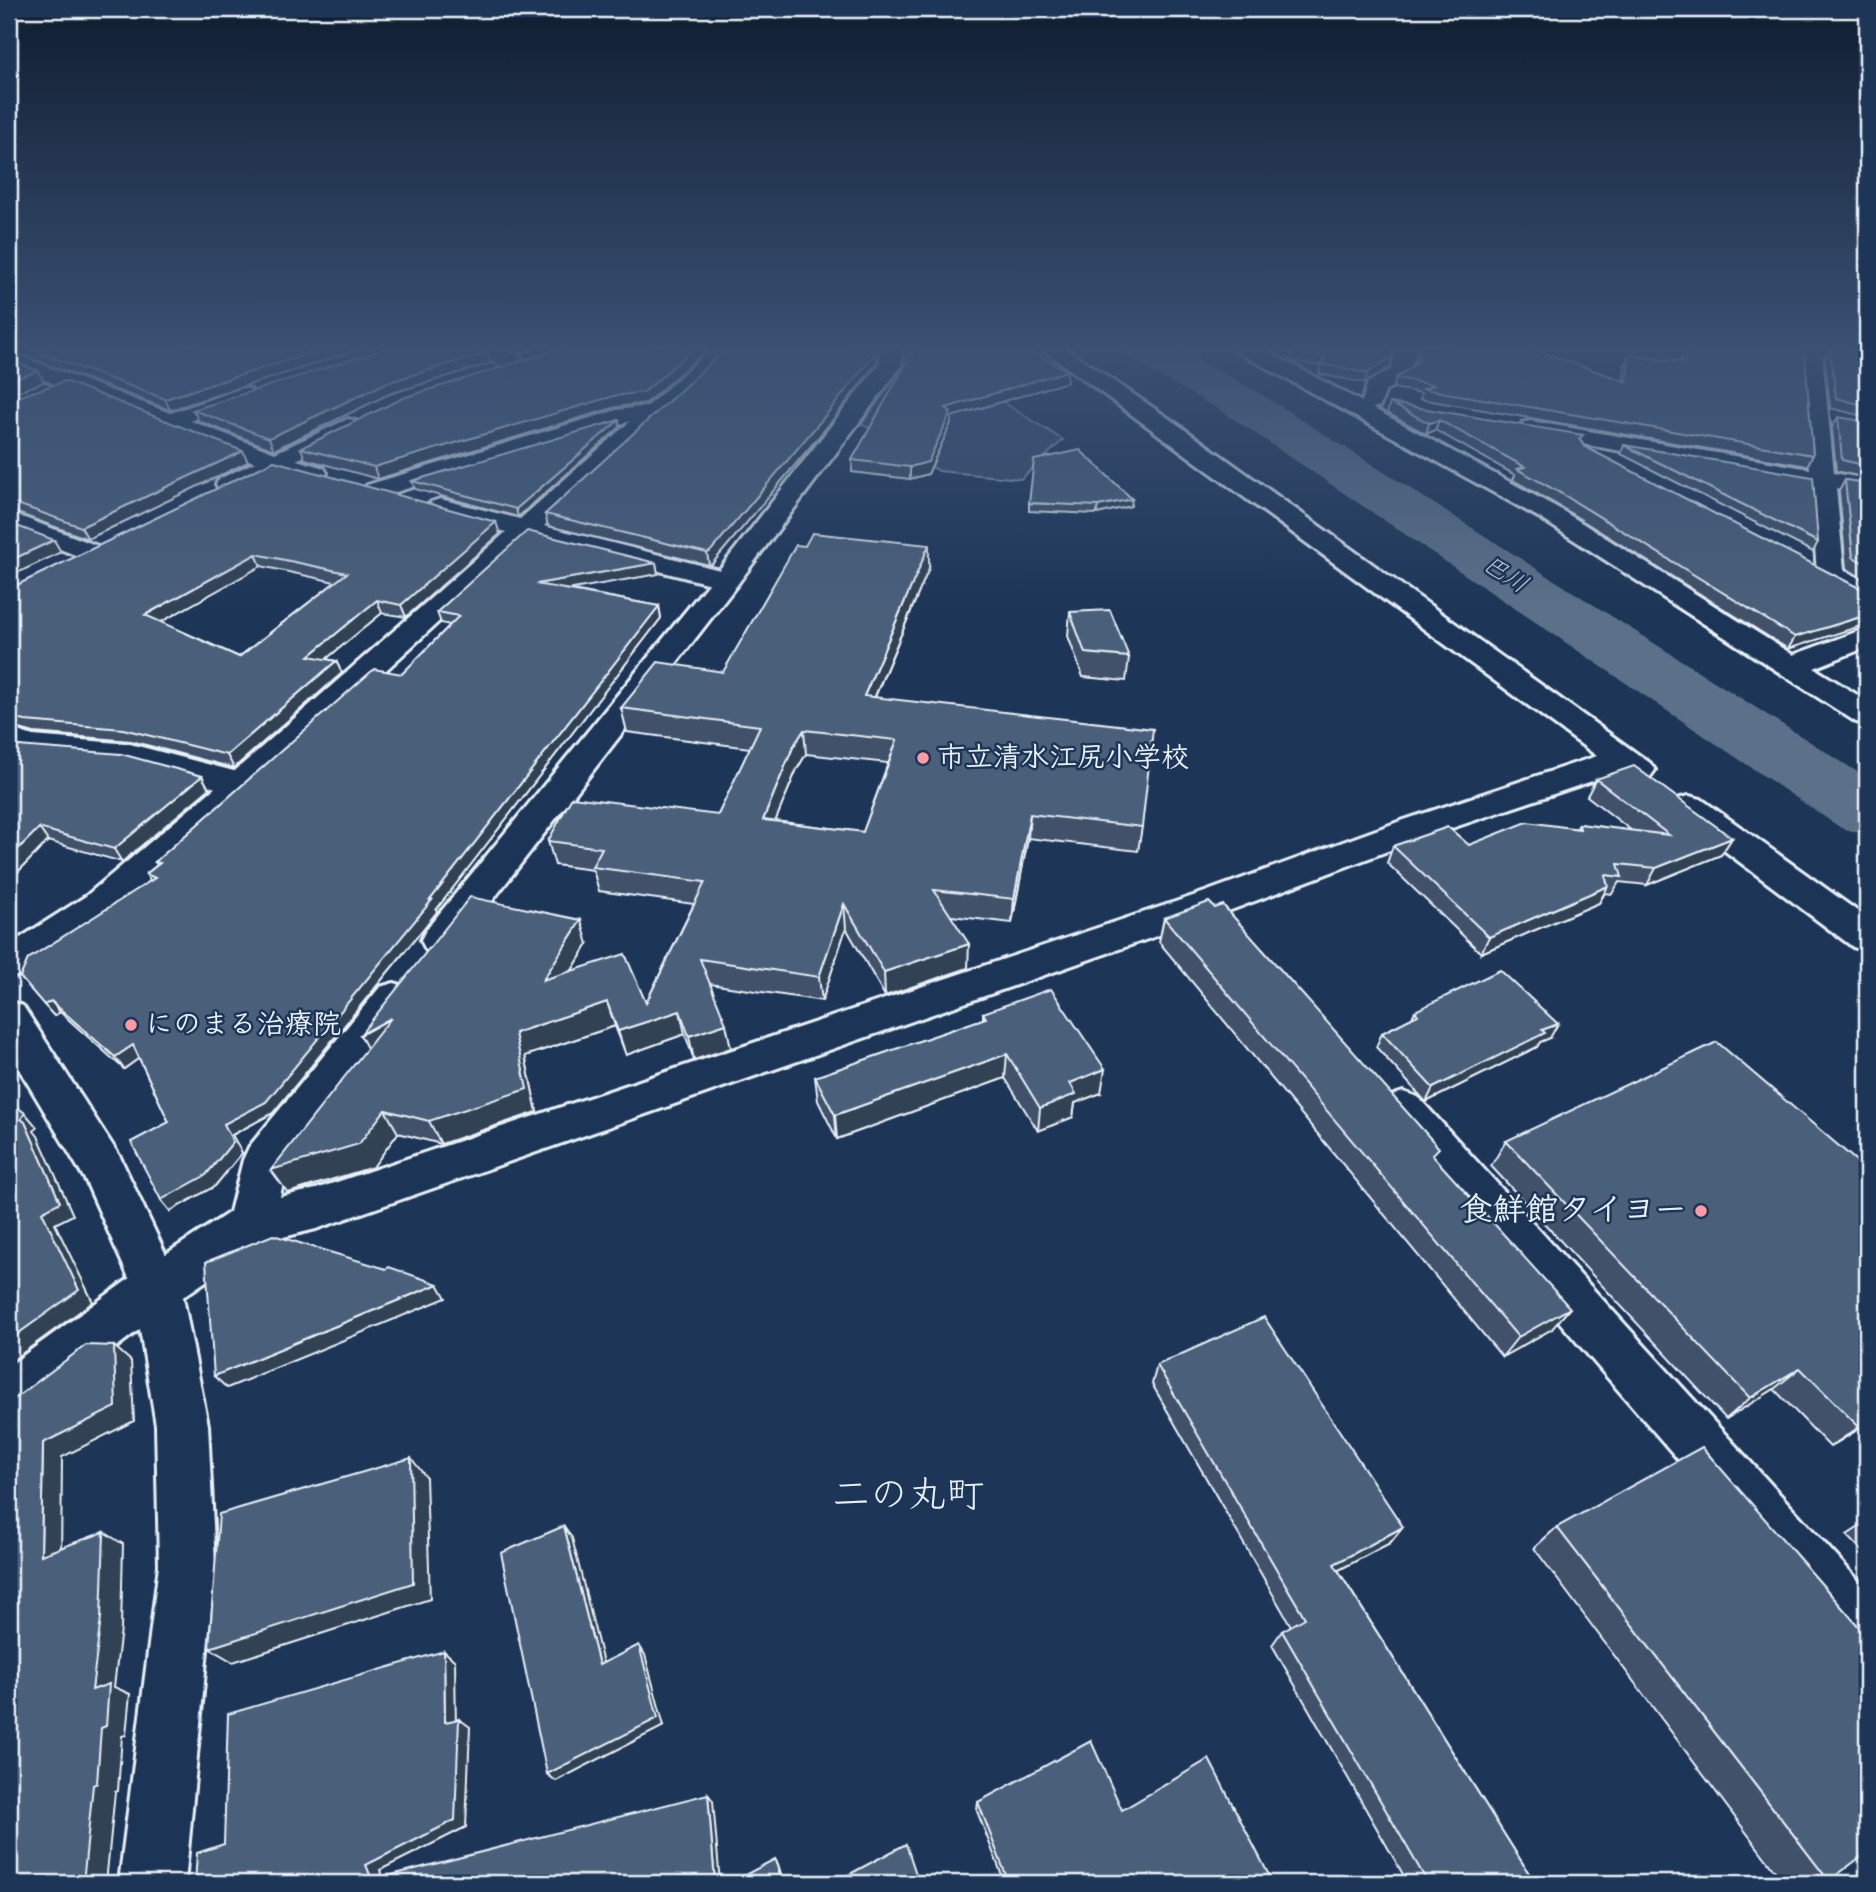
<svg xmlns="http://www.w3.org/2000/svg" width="1876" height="1892" font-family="Mynerve,'Klee One',sans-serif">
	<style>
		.green { fill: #374d6c; stroke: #909fb2; stroke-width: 2 }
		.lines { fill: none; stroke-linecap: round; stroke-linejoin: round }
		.river { fill: #5d7089; fill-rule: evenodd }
		.street-casing { stroke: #e8f1f8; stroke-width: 6 }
		.secondary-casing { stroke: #e8f1f8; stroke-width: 6 }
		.primary-casing { stroke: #e8f1f8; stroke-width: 6 }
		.street { fill: #1d3557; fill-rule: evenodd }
		.secondary { fill: #1d3557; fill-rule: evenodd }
		.primary { fill: #1d3557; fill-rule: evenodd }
		.wall { fill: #3f5169; stroke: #e8f1f8; stroke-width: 2; fill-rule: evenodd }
		.shaded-wall { fill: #334255; stroke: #e8f1f8; stroke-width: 2 }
		.building { fill: #495e7a; stroke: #e8f1f8; stroke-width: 2; fill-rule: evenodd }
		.poi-dot { fill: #ff9aa2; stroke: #1d3557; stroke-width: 2.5 }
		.labels { text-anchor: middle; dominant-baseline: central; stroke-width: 5; stroke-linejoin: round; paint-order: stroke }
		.far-water-label { font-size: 24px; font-style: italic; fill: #b7c4d1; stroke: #1d3557 }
		.poi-label { font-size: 28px; font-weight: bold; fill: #e8f1f8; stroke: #1d3557; text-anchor: start }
		.near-poi-label { font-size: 33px; font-weight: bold; fill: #e8f1f8; stroke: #1d3557; text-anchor: end }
		.near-quarter-label { font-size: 38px; fill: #e8f1f8; stroke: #1d3557 }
	</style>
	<rect width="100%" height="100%" fill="#1d3557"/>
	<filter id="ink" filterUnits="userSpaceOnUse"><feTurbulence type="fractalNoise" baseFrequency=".0143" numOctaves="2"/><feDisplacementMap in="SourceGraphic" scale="14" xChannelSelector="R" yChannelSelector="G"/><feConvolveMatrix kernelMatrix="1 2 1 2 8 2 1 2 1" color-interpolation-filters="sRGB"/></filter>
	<g filter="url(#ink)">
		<polygon class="green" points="947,367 1063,440 1021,479 939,471 862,424 895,379"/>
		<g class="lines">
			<polygon class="river" points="1116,346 1171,346 1256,391 1867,778 1867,835 1841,828 1222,411 1123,355"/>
			<g class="street-casing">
				<g id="street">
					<path d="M470 346C490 346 513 347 527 364L524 369C507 373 488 358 473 350Z"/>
					<path d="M877 346H898C902 354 904 361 899 369L736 586 454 950 440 954 426 950 421 940 426 930 716 574 880 363V353Z"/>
					<polygon points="1038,346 1062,346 1177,424 1650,763 1655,770 1650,777 1638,781 1619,772 1422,838 1231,910 316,1229 263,1242 174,1303 27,1415 9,1422 9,1366 140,1271 230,1212 243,1160 249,1147 380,987 394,983 408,987 414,998 286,1167 280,1197 316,1189 1205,892 1398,822 1597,756"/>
					<polygon points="1231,346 1257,346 1362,402 1368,382 1392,369 1396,346 1416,346 1410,377 1386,390 1380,406 1372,408 1558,508 1793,655 1867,628 1867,647 1814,668 1867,701 1867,724 1856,722 1540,518 1234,350"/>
					<path d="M1801 346H1821L1834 473 1867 479V493L1836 488 1844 570 1867 582V601C1852 598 1826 587 1817 574L1811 484 1530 435 1522 433 1518 428 1522 423 1530 421 1810 469Z"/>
					<polygon points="243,388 251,390 254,395 251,400 170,428 162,426 158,421 162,416"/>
					<polygon points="655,405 663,407 666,412 663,417 627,422 376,498 367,495 363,490 367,485 617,410"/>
					<polygon points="9,512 98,546 101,552 98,558 88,560 9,529"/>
					<polygon points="9,728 33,736 130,744 253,776 258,784 253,792 241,795 129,764 28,756 9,750"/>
					<polygon points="1689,796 1701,799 1867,918 1867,951 1853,947 1677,815 1672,807 1677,799"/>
					<polygon points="1403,1092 1418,1097 1867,1590 1867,1662 1846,1654 1388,1123 1381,1110 1388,1097"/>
				</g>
			</g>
			<g class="secondary-casing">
				<g id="secondary">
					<polygon points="715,346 738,346 544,526 736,574 740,580 736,586 726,588 530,538 253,792 112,914 23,974 9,978 9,945 86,896 229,776 506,532 431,512 427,507 431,502 440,499 520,519"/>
					<polygon points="1792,346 1837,346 1867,352 1867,364 1802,352 1795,350"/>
					<path d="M9 352 283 456 324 468 327 473 324 478C292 486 56 384 9 365Z"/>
					<polygon points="9,1001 23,1006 120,1157 181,1287 208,1425 215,1565 185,1883 119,1883 159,1565 156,1425 133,1287 86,1181 9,1052"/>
				</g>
			</g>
			<g class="primary-casing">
				<polygon id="primary" points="348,419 356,421 360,426 356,431 237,489 228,491 219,489 216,484 219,479"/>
			</g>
			<use href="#street" class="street"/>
			<use href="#secondary" class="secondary"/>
			<use href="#primary" class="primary"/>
		</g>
		<g class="wall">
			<polygon points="9,346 370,346 170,410 9,350"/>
			<polygon points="502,346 546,346 520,354"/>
			<polygon points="906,346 1038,346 1038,349 1031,351 1067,371 1067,382 951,417 951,423 928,474 910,479 852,472 852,460 913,352"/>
			<polygon points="1264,346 1394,346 1390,367 1365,383 1319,374 1321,366 1290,361 1292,354"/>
			<polygon points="1419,346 1524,346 1624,381 1625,365 1629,355 1682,362 1683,346 1804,346 1813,455 1807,466 1420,399 1421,393 1393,388 1396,378 1417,364"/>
			<polygon points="1851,346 1867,346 1867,349"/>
			<polygon points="1830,349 1867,356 1867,417 1830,408 1825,359"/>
			<polygon points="877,362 831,422 712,564 709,565 548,526 545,514"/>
			<polygon points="491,363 389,394 274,450 199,421 193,410"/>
			<polygon points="9,400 248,462 88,539 9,510"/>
			<polygon points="646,403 616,407 378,479 305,459 301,448"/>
			<polygon points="1390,403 1581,441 1585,447 1863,590 1788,649 1559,506 1513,480 1515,475 1435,430 1426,434 1387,413"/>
			<polygon points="1838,417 1867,422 1867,478 1836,471 1832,427"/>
			<polygon points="620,427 518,517 415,489 412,481"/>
			<polygon points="1624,445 1818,542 1813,552 1621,454"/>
			<path d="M274 461 500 534 406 617 382 613 326 659 336 661 342 673 234 768 131 741 34 733 9 726V587H13ZM261 566 335 582 239 657 161 622Z"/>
			<polygon points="1845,480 1867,483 1867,581 1846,568 1839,491"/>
			<polygon points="1029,503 1131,506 1097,514 1029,511"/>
			<polygon points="656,563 658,574 568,589 659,606 661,618 436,910 437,912 273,1113 232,1135 242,1153 215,1186 170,1211 169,1122 139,1058 124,1069 60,1012 54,1016 20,977 150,881 146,874 157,865 155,862 402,674 450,625 441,623 437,612"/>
			<path d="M929 568 875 697 1142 827 1138 851 1028 838 1012 923 951 916 968 968 885 996 846 928 822 1001 710 984 731 1048 694 1060 685 1034 626 1055 615 1026 525 1056 537 1112 441 1144 398 1133 373 1167 288 1193 368 1048 360 1035 588 944 572 970 646 1003 694 904 599 891 593 870 555 865 548 841 718 815 750 748 627 732 621 708 723 672ZM806 754 888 763 863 832 775 821 796 771Z"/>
			<polygon points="1070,612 1129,657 1126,681 1083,677 1068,636"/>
			<polygon points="18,746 202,776 209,789 122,862 48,841 9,881"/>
			<polygon points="1596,779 1732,838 1721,855 1647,885 1619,882 1612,894 1605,893 1599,903 1481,953 1387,863 1393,846 1469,845 1577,828 1579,824 1632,831 1587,796"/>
			<polygon points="1164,918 1434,1157 1552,1329 1502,1357 1159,942"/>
			<polygon points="1415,1011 1550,1038 1540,1042 1537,1047 1426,1102 1376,1047 1382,1033 1412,1018"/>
			<polygon points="983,1013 1101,1093 1075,1103 1073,1117 1038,1131 1005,1078 837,1139 818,1101 815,1077 983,1019"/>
			<polygon points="1506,1141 1867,1170 1867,1425 1866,1424 1830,1447 1774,1389 1726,1419 1491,1166"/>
			<polygon points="1157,1365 1403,1527 1390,1543 1338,1570 1535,1883 1408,1883 1272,1645 1282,1631 1291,1626 1152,1384"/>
			<polygon points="1867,1522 1867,1556 1847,1535"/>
			<polygon points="1557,1527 1829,1881 1819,1883 1784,1883 1534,1548"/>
			<polygon points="978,1802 1122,1810 1273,1883 1005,1883 977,1811"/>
		</g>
		<g class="shaded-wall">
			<polygon points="332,346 370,346 170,410 165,399"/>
			<polygon points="518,346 546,346 520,354"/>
			<polygon points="697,346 711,346 646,403 616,407 378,479 374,467"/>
			<polygon points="1019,346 1038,346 1038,349 1019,355"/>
			<polygon points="877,351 877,362 831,422 712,564 709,565 707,553"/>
			<polygon points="488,352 491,363 389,394 274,450 269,438 386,383"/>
			<polygon points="1392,357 1390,367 1365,383 1367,373"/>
			<polygon points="38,371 44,382 9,395 9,381"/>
			<polygon points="1067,371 1067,382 951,417 951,423 928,474 910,479 910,467 946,408"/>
			<polygon points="619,420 620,427 518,517 516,509"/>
			<polygon points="1439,420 1435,430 1426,434 1429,423"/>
			<polygon points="243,451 248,462 88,539 81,527"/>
			<polygon points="1132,499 1131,506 1097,514 1098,506"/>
			<polygon points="496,522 500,534 406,617 401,605"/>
			<polygon points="54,540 61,552 9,577 9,561"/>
			<polygon points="929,545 929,568 865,720 864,696"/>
			<polygon points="256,554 261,566 152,627 145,615"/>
			<polygon points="656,563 658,574 539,595 536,584"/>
			<polygon points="377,600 382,613 314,669 309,656"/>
			<polygon points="659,606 661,618 436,910 437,912 273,1113 232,1135 242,1153 215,1186 170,1211 161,1200 224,1124 430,900"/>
			<polygon points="1867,615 1867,624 1788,649 1795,637"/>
			<polygon points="336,661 342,673 234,768 227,755"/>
			<polygon points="804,730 806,754 796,771 766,844 763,820 793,747"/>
			<polygon points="202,776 209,789 122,862 114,849"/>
			<polygon points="1030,814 1028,838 1012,923 1014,899"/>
			<polygon points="39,828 48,841 9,881 9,858"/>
			<polygon points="1732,838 1721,855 1647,885 1656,868"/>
			<polygon points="1608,886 1599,903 1481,953 1489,937"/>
			<polygon points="844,904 846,928 822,1001 819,977"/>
			<polygon points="581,920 588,944 552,1003 543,980"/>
			<polygon points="969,944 968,968 885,996 884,972"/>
			<polygon points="51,1001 60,1012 54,1016 44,1005"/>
			<polygon points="607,1002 615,1026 525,1056 537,1112 441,1144 429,1121 515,1033"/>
			<polygon points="680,1011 685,1034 626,1055 618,1031"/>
			<polygon points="391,1018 373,1059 360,1035"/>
			<polygon points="726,1024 731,1048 694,1060 689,1036"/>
			<polygon points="1558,1024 1550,1038 1540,1042 1537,1047 1426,1102 1433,1088 1542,1030"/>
			<polygon points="133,1045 142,1056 124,1069 115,1057"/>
			<polygon points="1007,1054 1005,1078 837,1139 835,1115"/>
			<polygon points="1105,1069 1101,1093 1075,1103 1073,1117 1038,1131 1040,1108 1070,1083"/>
			<polygon points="385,1110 398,1133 373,1167 288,1193 271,1170"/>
			<polygon points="25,1113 37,1127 34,1131 38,1136 73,1215 55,1224 93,1302 9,1363 9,1340 42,1212 21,1119"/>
			<polygon points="438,1284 446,1298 227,1388 214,1376"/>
			<polygon points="1570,1308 1552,1329 1502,1357 1518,1337"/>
			<polygon points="114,1346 131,1361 134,1421 62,1457 61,1567 41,1555 43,1443"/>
			<polygon points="1800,1368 1774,1389 1726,1419 1750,1398"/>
			<polygon points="1867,1421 1867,1424 1830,1447 1859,1427"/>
			<polygon points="411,1458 426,1477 430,1599 233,1662 209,1648"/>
			<polygon points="564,1526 572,1538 606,1675 599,1665"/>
			<polygon points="1403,1527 1390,1543 1322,1579 1334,1564"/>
			<polygon points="104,1532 123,1544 121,1629 114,1687 130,1694 126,1735 122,1736 118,1791 115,1792 106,1883 83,1883 92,1690"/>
			<polygon points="639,1645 645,1655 664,1726 556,1781 547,1774"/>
			<polygon points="444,1651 455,1661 456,1730 445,1722"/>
			<polygon points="459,1719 470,1727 466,1827 380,1870 385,1883 372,1880 366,1865"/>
			<polygon points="708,1794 713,1801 720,1883 715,1883"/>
			<polygon points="775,1859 778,1864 784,1883 782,1883"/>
		</g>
		<g class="building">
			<polygon points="21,346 332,346 165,399"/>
			<polygon points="393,346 477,346 488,352 386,383 269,438 193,410"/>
			<polygon points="569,346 697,346 644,392 614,396 374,467 301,448 403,398"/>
			<polygon points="729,346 876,346 877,351 830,410 710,552 707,553 545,514"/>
			<polygon points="916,346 1023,346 1067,371 946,408 951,412 928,462 910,467 852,460"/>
			<polygon points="1294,346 1394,346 1392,357 1367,373 1321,364 1326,357 1292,351"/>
			<polygon points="1420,346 1524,346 1627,382 1629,355 1686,363 1687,346 1804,346 1813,455 1423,389 1434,385 1396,378 1418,362"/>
			<polygon points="1830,349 1867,356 1867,406 1836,398"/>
			<polygon points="9,359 38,371 9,381"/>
			<polygon points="65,381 243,451 81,527 9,501 9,400"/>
			<polygon points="1390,403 1583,435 1579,439 1585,447 1863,590 1867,591 1867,615 1795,637 1564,495 1517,469 1525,467 1439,420 1429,423"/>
			<polygon points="1838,417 1867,422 1867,466 1842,460"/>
			<polygon points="619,420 516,509 412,481"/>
			<polygon points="1624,445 1813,477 1818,542"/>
			<polygon points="1080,450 1132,499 1098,506 1029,503 1034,460"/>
			<path d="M274 461 496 522 401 605 377 600 309 656 336 661 227 755 123 729 25 721 9 716V587H13ZM256 554 347 573 239 657 145 615Z"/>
			<polygon points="1845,480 1867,483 1867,565 1853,557"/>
			<polygon points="9,523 54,540 9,561"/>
			<polygon points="527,531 656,563 536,584 659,606 430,900 432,900 266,1102 224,1124 233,1142 206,1175 161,1200 131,1142 169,1122 133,1045 115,1057 51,1001 44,1005 20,977 28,959 155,878 146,874 160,863 155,862 374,669 402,674 459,616 437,612"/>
			<path d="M812 533 929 545 864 696 1153 729 1142 827 1030 814 1014 899 934 890 969 944 884 972 844 904 819 977 700 959 726 1024 689 1036 680 1011 618 1031 607 1002 515 1033 527 1089 429 1121 385 1110 359 1144 271 1170 391 1018 360 1035 470 897 581 920 543 980 625 954 646 1003 705 882 592 867 602 848 548 841 572 797 718 815 760 726 621 708 658 662 723 672 796 545 805 546ZM804 730 897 740 863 832 763 820 793 747Z"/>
			<polygon points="1110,610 1129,657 1085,653 1070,612"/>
			<polygon points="9,742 18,746 121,754 202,776 114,849 39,828 9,858"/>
			<polygon points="1634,766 1732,838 1656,868 1618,864 1622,877 1605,875 1608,886 1489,937 1393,846 1448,827 1469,845 1527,822 1580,829 1579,824 1669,835 1596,779"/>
			<polygon points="1209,902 1215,908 1223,905 1439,1148 1432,1155 1570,1308 1518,1337 1164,918"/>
			<polygon points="1500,970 1558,1024 1542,1030 1545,1033 1433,1088 1382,1033 1418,1015 1415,1011"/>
			<polygon points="1051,989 1105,1069 1070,1083 1076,1094 1040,1108 1007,1054 835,1115 815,1077 986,1018 983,1013"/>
			<polygon points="1717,1042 1867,1170 1867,1421 1859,1427 1800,1368 1750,1398 1506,1141"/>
			<polygon points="9,1101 25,1113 21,1119 25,1122 60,1202 42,1212 79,1290 9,1340"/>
			<polygon points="273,1235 386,1269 389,1267 438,1284 214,1376 206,1262"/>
			<polygon points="1264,1317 1403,1527 1334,1564 1535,1883 1428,1883 1282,1631 1305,1618 1157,1365"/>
			<polygon points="86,1345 114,1346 116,1407 43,1443 41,1555 104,1532 101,1618 92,1690 109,1684 106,1726 101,1728 97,1783 93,1785 83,1883 9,1883 9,1403"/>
			<polygon points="1702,1447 1867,1636 1867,1852 1829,1881 1557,1527"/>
			<polygon points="411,1458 413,1583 209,1648 219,1514"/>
			<polygon points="564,1526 599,1665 639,1645 658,1718 547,1774 501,1553"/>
			<polygon points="444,1651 445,1722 459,1719 455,1820 366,1865 372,1880 708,1794 715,1883 195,1883 197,1853 224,1844 228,1714"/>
			<polygon points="1091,1741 1122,1810 1209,1759 1273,1883 1009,1883 978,1802"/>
			<polygon points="906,1844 919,1883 833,1883"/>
			<polygon points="775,1859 782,1883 730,1883"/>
		</g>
	</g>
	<linearGradient id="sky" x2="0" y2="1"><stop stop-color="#101d30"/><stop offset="0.57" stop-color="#3a5174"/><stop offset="1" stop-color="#3a5174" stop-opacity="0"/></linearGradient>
	<rect width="1876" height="611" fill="url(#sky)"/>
	<g class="poi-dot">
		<circle cx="923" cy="758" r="7"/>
		<circle cx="131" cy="1025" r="7"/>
		<circle cx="1701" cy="1211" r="7"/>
	</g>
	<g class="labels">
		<g class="far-water-label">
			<text transform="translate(1505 575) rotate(33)">巴川</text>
		</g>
		<g class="poi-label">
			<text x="937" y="758">市立清水江尻小学校</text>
			<text x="145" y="1025">にのまる治療院</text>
		</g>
		<g class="near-poi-label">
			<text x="1687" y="1211">食鮮館タイヨー</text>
		</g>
		<g class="near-quarter-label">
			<text x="908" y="1496">二の丸町</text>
		</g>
	</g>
	<rect width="1876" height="1892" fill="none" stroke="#1d3557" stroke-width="35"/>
	<rect x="18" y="18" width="1841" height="1857" fill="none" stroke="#e8f1f8" stroke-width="2.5" filter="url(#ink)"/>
</svg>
